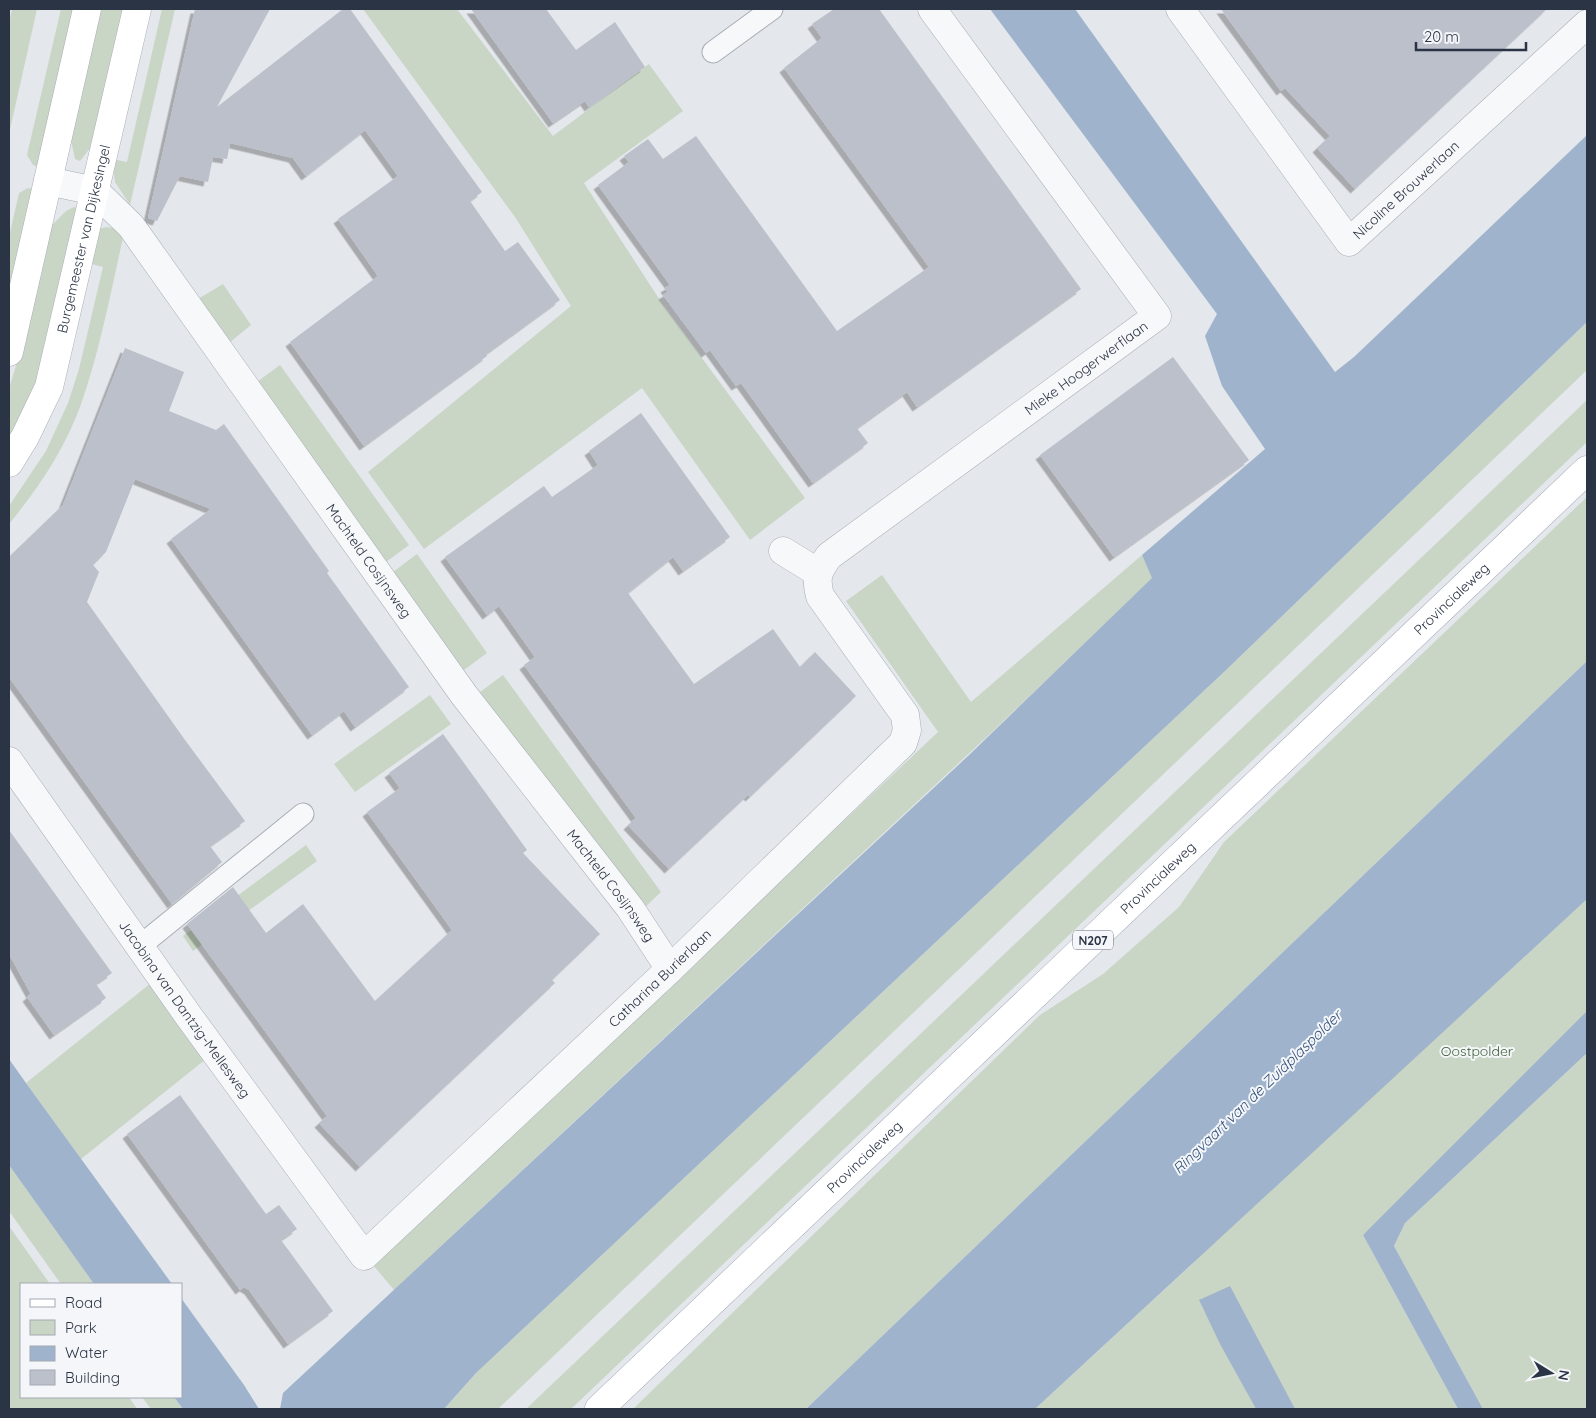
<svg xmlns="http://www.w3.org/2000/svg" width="1596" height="1418" font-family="Quicksand,sans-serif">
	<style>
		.green { fill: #c9d6c5 }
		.water { fill: #9fb4cc }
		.building { fill: #bbc0ca; filter: url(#shadow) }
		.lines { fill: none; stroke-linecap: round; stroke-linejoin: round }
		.lane-casing { stroke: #a9aeb7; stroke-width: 23 }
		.street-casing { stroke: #a9aeb7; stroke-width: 29 }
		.secondary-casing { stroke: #a9aeb7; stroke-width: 29 }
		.primary-casing { stroke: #a3abb8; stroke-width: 29 }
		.lane { stroke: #f7f8fa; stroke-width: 21 }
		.street { stroke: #f7f8fa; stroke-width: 28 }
		.secondary { stroke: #fff; stroke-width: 28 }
		.primary { stroke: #fff; stroke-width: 28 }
		.labels { text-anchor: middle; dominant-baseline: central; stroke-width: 4; stroke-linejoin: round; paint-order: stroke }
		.shield { fill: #f4f6f9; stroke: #676e7b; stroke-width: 1 }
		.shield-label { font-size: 12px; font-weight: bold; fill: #2b3445 }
		.street-label { font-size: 14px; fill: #2b3445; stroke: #f4f6f9 }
		.park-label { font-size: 14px; fill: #3f6138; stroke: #f4f6f9 }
		.water-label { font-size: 15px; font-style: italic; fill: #34527a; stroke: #f4f6f9 }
	</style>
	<defs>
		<filter id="shadow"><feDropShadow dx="-4.5" dy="4.5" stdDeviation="0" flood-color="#0004"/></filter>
	</defs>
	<rect width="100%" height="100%" fill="#e4e7ec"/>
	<g class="green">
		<polygon points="12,9 37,9 9,134 9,23"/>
		<polygon points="61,9 78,9 41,168 33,165 27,155"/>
		<polygon points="99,9 125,9 91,147 80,161 75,159 71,140"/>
		<polygon points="162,9 175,9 130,205 115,182 112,159 127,162"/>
		<polygon points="363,9 457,9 553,136 649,64 683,111 584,183 665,308 805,498 750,540 642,388 424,549 368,472 571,306 515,217"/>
		<polygon points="28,188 36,190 9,313 9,237 19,193"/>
		<polygon points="74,207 77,208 40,372 23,415 9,443 9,389 23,342 52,225 66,211"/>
		<path d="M107 227 117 229 124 233C111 291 100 351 80 407 64 450 38 489 9 524V506L46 451 68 403 79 369 103 267 88 263 97 229Z"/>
		<polygon points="223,284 251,325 229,343 198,299"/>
		<polygon points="1587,322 1587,370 498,1409 444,1409 476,1373 1224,672"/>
		<polygon points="280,365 409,545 386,562 257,382"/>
		<polygon points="1587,400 1587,442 571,1409 526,1409"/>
		<polygon points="1587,497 1587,661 806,1409 633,1409 1040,1015 1103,974 1179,907 1224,842"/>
		<polygon points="417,554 487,653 464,670 393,572"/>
		<polygon points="1142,555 1153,578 993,731 394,1290 373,1265 938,732 846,601 882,575 971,702"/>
		<polygon points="503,675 661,892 640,912 480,692"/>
		<polygon points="430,695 451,724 355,792 334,764"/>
		<polygon points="306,845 317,861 193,951 183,936"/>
		<polygon points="1587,858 1587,1031 1363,1235 1458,1409 1266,1409 1199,1301 1256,1409 1035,1409 1189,1267"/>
		<polygon points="151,983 206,1059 81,1159 26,1083"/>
		<polygon points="1587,1053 1587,1409 1483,1409 1394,1246 1405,1223"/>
		<polygon points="9,1165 94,1284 61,1284 9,1211"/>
		<polygon points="9,1226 50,1284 21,1284 21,1397 129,1397 137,1409 9,1409"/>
		<polygon points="142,1397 174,1397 183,1409 151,1409"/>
	</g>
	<g class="water">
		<polygon points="990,9 1075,9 1335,372 1354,357 1587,135 1587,322 1224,672 476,1373 444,1409 280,1409 283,1393 968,756 1152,578 1142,555 1265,449 1222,386 1205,336 1217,314"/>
		<polygon points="1587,661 1587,899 1035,1409 806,1409"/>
		<polygon points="1587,1011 1587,1053 1405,1223 1394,1246 1483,1409 1458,1409 1363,1235"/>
		<polygon points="9,1059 26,1083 172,1284 94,1284 9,1165"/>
		<polygon points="1230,1286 1295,1409 1256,1409 1220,1344 1199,1300"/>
		<polygon points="181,1298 244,1385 259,1409 183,1409 174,1397 181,1397"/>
	</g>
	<g class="building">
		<polygon points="195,9 270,9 217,107 343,9 350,9 482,192 470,201 505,251 518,242 560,300 486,354 487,356 364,446 290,342 378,276 338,219 398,176 365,130 306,176 293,158 230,143 227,159 213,157 208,182 180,176 157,221 148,218"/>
		<polygon points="471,9 546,9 576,50 615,22 645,67 589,107 585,101 553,123"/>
		<polygon points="834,9 879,9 1081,289 917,407 907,392 857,428 868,443 813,483 741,383 736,386 710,350 706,353 663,295 668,292 665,288 670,285 598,185 629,162 624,156 648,139 663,159 696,136 837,331 929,267 784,68 822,38 812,24"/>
		<polygon points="1221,9 1547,9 1355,189 1317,148 1330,136 1285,88 1281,91"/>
		<polygon points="125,348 184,372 169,411 216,430 224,424 329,571 327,573 409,687 355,727 344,711 312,735 171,539 211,509 135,479 106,552 93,565 99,572 87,602 185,740 245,821 210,846 222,862 172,904 9,677 9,557 63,505"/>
		<polygon points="1173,357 1249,460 1114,557 1040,455"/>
		<polygon points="641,413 730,537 683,571 673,557 628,593 694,684 773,629 800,667 815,652 856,696 750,797 748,795 669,869 628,825 636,818 524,665 535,657 499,606 487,615 445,557 544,486 552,497 598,465 589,451"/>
		<polygon points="443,734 527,850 523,853 600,934 552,980 555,983 360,1167 319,1123 327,1116 187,924 233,887 266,933 303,904 375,1001 452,930 367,812 400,788 389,773"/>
		<polygon points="9,830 112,973 96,984 106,998 54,1035 27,997 31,994 9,954"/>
		<polygon points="180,1095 266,1214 279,1205 297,1229 281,1240 333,1311 288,1344 249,1290 244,1287 240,1290 127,1134"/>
	</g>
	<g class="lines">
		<g class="lane-casing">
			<g id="lane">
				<polyline points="713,52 772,9"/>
				<polyline points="140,946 303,814"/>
			</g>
		</g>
		<g class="street-casing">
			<g id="street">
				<path id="s1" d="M1180 9 1349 242 1587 24"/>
				<path id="s2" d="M48 181 95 191 131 226 464 695 630 908 670 969"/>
				<polyline points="783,551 817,572"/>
				<path id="s3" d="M9 761 190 1018 364 1256 670 969 903 743 907 730 905 715 820 596C815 577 818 571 829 556L1157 316 932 9"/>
			</g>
		</g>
		<g class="secondary-casing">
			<g id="secondary">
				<polyline points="9,352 87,9"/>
				<path id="s4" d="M9 463 25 437 49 387 137 9"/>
			</g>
		</g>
		<g class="primary-casing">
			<g id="primary">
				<path id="s5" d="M599 1409 1587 470"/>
			</g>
		</g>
		<use href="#lane" class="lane"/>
		<use href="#street" class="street"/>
		<use href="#secondary" class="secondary"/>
		<use href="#primary" class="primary"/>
	</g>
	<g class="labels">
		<rect class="shield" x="1073" y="930.5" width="40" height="19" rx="4"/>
		<g class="shield-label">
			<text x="1093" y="940">N207</text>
		</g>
		<g class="street-label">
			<text stroke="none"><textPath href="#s1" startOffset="365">Nicoline Brouwerlaan</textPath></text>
			<text stroke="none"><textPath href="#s4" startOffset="238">Burgemeester van Dijkesingel</textPath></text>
			<text stroke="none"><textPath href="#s3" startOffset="1890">Mieke Hoogerwerflaan</textPath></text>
			<text stroke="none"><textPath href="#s2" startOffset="509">Machteld Cosijnsweg</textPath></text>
			<text stroke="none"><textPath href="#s5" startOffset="1176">Provincialeweg</textPath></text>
			<text stroke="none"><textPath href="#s5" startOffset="771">Provincialeweg</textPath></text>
			<text stroke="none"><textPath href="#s2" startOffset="914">Machteld Cosijnsweg</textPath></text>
			<text stroke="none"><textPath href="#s3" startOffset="1015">Catharina Burierlaan</textPath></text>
			<text stroke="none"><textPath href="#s3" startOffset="304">Jacobina van Dantzig-Mellesweg</textPath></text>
			<text stroke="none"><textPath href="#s5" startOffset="366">Provincialeweg</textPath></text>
		</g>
		<g class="park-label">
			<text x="1477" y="1051">Oostpolder</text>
		</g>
		<g class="water-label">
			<text transform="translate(1257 1092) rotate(-44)">Ringvaart van de Zuidplaspolder</text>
		</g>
	</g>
	<rect width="1596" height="1418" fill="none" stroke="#2b3445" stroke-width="20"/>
	<rect x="20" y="1283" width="162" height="115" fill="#f4f6f9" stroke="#a4a8b1"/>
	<rect x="30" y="1299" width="25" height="8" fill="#ffffff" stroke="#a4a8b1"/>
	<text x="65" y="1308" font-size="15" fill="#2b3445">Road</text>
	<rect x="30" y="1320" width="25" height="15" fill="#c9d6c5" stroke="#a4a8b1"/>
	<text x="65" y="1333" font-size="15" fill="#2b3445">Park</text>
	<rect x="30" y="1346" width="25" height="15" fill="#9fb4cc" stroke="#a4a8b1"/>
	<text x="65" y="1358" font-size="15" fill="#2b3445">Water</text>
	<rect x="30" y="1370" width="25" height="15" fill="#bbc0ca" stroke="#a4a8b1"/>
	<text x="65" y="1383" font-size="15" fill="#2b3445">Building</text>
	<g transform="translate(1551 1373) rotate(100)" stroke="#f4f6f9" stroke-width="4" paint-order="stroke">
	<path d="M0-4L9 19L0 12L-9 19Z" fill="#2b3445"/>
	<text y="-8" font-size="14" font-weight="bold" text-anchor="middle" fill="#2b3445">N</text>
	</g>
	<path d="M1416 42v8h110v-8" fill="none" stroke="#2b3445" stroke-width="2.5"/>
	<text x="1424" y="42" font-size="15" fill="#2b3445" stroke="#f4f6f9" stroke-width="4" paint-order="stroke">20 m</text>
</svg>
